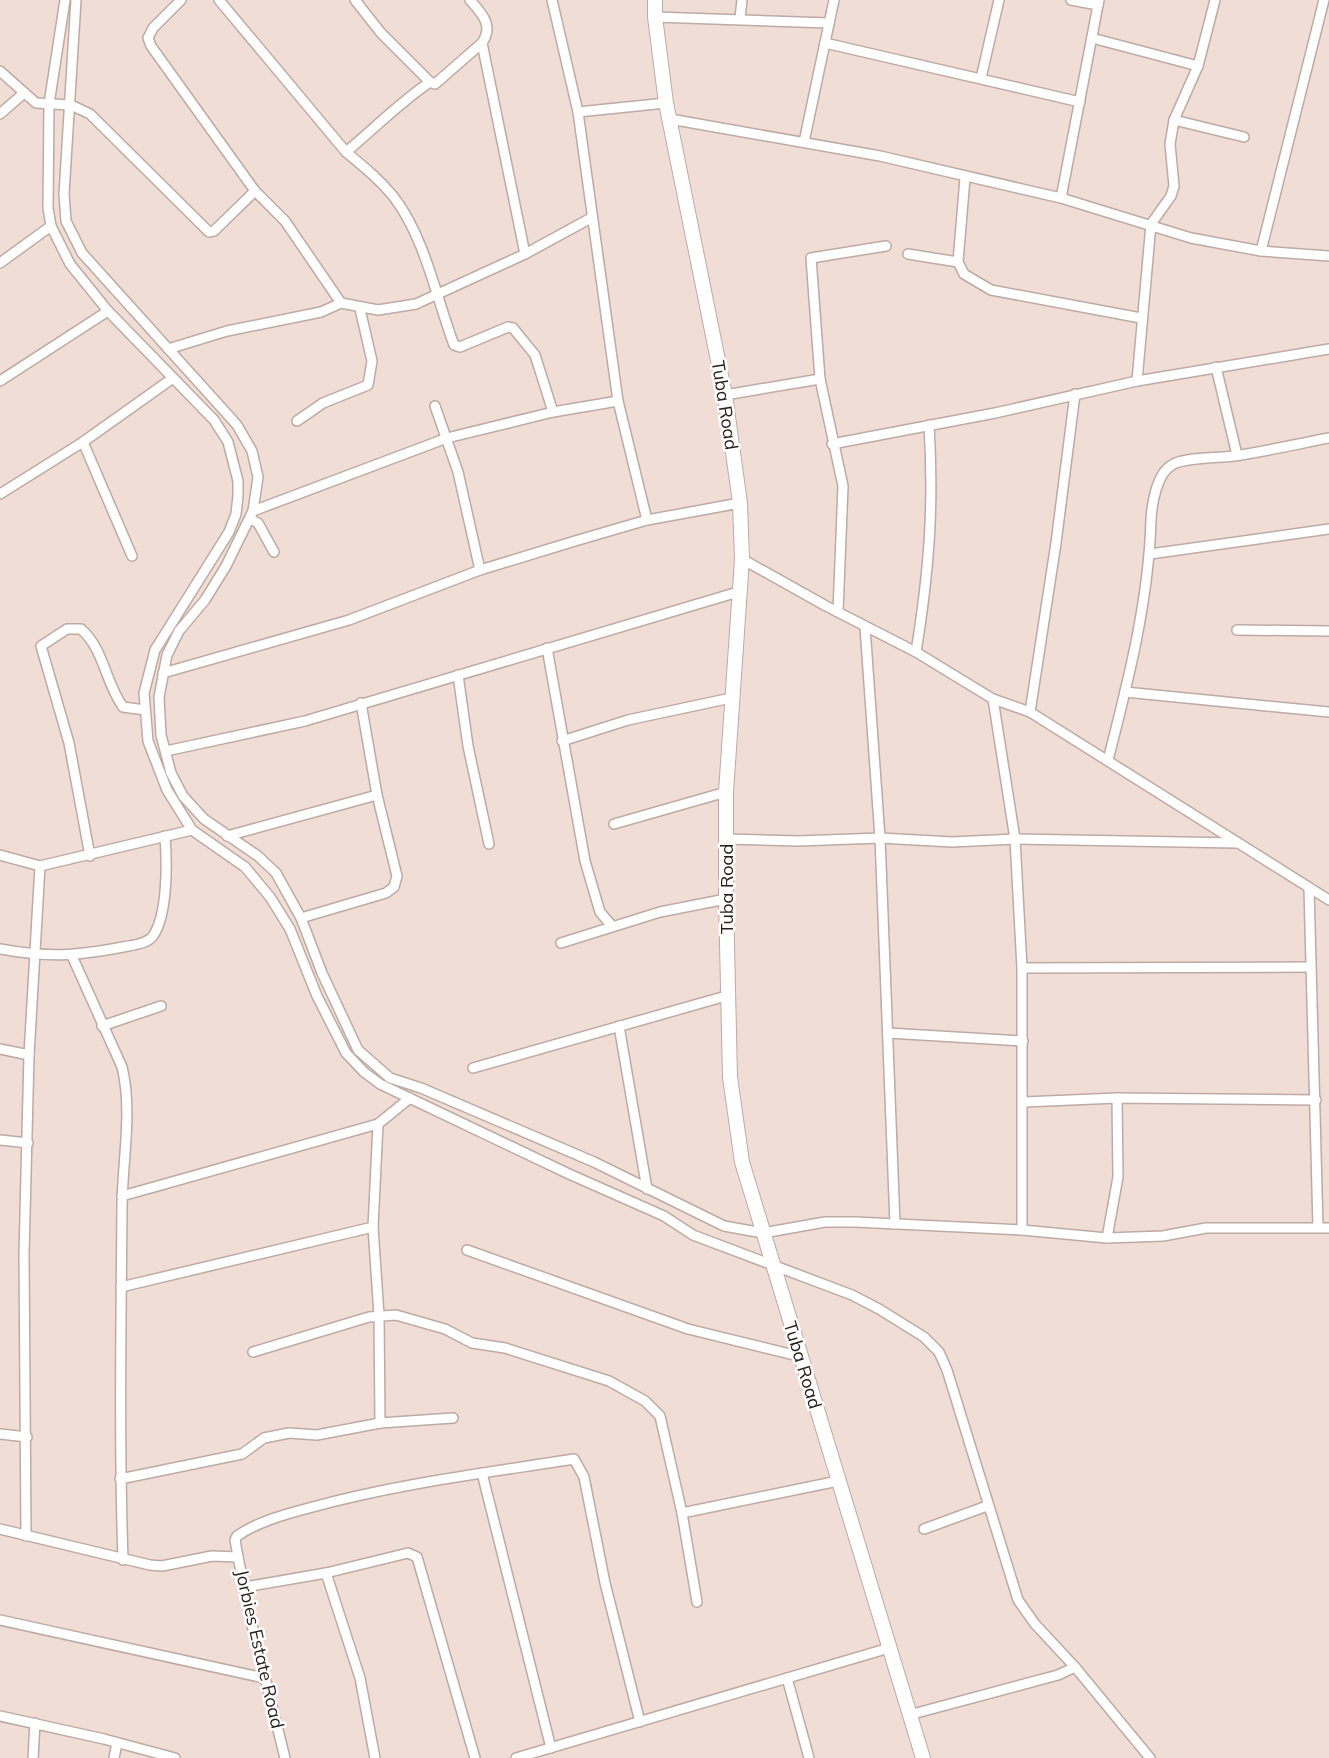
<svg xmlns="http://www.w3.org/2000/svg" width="1329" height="1758" font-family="Mulish,sans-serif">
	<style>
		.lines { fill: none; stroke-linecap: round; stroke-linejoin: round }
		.street-casing { stroke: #bdaba3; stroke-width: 12 }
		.secondary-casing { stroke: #bdaba3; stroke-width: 16 }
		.street { stroke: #fff; stroke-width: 9 }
		.secondary { stroke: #fff; stroke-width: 14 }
		.labels { text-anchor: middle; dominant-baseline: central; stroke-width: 5; stroke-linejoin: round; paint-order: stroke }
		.street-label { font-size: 18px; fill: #27201d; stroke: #fff }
	</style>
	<rect width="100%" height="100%" fill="#f0ddd5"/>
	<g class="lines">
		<g class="street-casing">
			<g id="street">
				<polyline points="65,0 49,104 48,208 51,226 70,264 108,311 214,420 228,442 238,481 238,496 236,514 229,532 155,650 144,693 148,741 167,790 192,830 245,867 270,897 290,929 317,996 346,1053 364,1072 380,1084 569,1174 664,1216 693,1235 852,1295 879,1309 924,1337 939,1352 947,1370 1018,1600 1035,1624 1075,1667 1150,1758"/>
				<polyline points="76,0 64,194 66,221 82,253 237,425 252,451 258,477 253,511 226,566 205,600 179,631 167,655 159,697 161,735 171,773 183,796 204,819 258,856 276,873 301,918 322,973 358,1050 390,1078 421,1088 594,1162 724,1226 763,1233 825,1222 855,1222 1022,1230 1107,1238 1163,1236 1206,1228 1329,1228"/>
				<polyline points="181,0 153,28 148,38 151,46 255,191 285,221 341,303"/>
				<path d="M219 0 346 152C363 166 379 179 393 196 425 237 436 297 454 345L460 347 508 327 513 328 535 355 553 412"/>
				<path d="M355 0 381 33 430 82 435 84 482 43C494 25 482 14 470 0"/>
				<polyline points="552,0 578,112 618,401 647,520"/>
				<polyline points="1071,0 1098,5"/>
				<polyline points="655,17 829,23"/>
				<polyline points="740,18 742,0"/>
				<polyline points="1092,38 1198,66"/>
				<polyline points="482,43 525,254"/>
				<polyline points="825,43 1080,102"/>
				<polyline points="0,71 36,103 71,105 90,114 209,232 214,231 255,191"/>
				<polyline points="981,78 999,0"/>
				<polyline points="578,112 666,103"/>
				<polyline points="0,114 24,93"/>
				<polyline points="670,119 880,156 1061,198 1191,238 1261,251 1329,256"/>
				<polyline points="1174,120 1244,137"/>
				<polyline points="804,142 834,0"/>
				<path d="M346 152C375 128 399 103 430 82"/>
				<polyline points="965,178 958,262 964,274 991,290 1141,318"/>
				<polyline points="1061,198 1099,0"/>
				<polyline points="1261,251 1324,0"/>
				<polyline points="908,254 958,262"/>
				<polyline points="0,263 51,226"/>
				<polyline points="168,349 227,331 321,312 341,303 378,310 416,304 525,254 591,218"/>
				<polyline points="1216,367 1237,455"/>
				<polyline points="0,381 108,311"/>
				<polyline points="1137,381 1151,224 1171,196 1174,186 1170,144 1174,120 1198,66 1215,0"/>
				<polyline points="725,395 820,379"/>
				<polyline points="435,406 458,472 480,570"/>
				<polyline points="297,421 323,403 368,385 372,361 360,309"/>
				<polyline points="83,442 132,556"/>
				<polyline points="832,444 995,413 1137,381 1329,349"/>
				<polyline points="0,494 83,442 173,378"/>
				<polyline points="253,511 447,438 553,412 618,401"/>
				<polyline points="250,519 258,523 274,552"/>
				<polyline points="1150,554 1329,529"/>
				<polyline points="742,559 826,606 916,652 993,699 1030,712 1329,900"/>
				<polyline points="838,612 843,486 820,379 811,258 886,246"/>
				<polyline points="865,627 880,838 895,1224"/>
				<polyline points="1237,630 1329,631"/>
				<polyline points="547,648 585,861 600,912 612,926"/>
				<path d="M916 652C929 571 934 507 929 425"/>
				<polyline points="163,673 349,620 480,570 575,541 647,520 740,503"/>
				<polyline points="458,675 468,746 489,844"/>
				<polyline points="1125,692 1329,712"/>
				<polyline points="993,699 1015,839 1022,968 1022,1230"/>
				<polyline points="1030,712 1056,543 1075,394"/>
				<polyline points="562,741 628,720 731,698"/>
				<polyline points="166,751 305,721 738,592"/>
				<path d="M1108 760C1128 682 1149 600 1151 519 1152 503 1157 473 1172 465 1184 457 1219 458 1235 456 1266 451 1298 444 1329 438"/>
				<polyline points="614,824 726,792"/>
				<polyline points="227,836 377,795"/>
				<polyline points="726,839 798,841 880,838 952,842 1015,839 1236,843"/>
				<polyline points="0,855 40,866 192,830"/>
				<path d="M90 856 69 743 41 646 67 629H81C104 649 105 682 123 707L145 710"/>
				<polyline points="1309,888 1318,1227"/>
				<polyline points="301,918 386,893 394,887 397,876 377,795 361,703"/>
				<polyline points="561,943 660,912 726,899"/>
				<path d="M0 949C50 958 74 956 123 947 133 945 147 944 153 936 168 914 167 862 165 836"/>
				<path d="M72 956 122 1067C133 1111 122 1163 122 1208 121 1326 119 1443 123 1560"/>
				<polyline points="1022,968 1310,967"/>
				<polyline points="102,1026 161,1006"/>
				<polyline points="619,1026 647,1189"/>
				<polyline points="888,1033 1023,1041"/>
				<polyline points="0,1049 29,1055"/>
				<polyline points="473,1068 726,996"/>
				<polyline points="1024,1102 1117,1098 1316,1100"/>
				<polyline points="378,1124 373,1227 379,1315 380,1423"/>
				<polyline points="0,1140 28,1143"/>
				<polyline points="122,1196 378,1124 410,1098"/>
				<polyline points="1107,1238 1118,1177 1117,1098"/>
				<polyline points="467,1250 688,1329 802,1357"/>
				<polyline points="121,1287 373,1227"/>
				<polyline points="253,1352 369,1317 396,1315 445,1329 472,1343 505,1348 609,1381 645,1401 660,1416 682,1513 838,1481"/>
				<polyline points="0,1434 27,1437"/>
				<polyline points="482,1473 551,1748"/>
				<polyline points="120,1479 242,1454 264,1438 289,1433 317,1435 380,1423 453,1418"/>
				<polyline points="682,1513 697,1602"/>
				<polyline points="0,1529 150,1565 162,1566 212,1556 238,1557"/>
				<polyline points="924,1529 987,1506"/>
				<polyline points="26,1536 24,1254 29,1055 40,866"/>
				<polyline points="326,1573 360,1678 375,1758"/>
				<polyline points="245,1587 326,1573 408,1553 417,1557 475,1758"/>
				<polyline points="0,1620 264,1678"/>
				<polyline points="787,1678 809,1758"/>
				<polyline points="909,1715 1058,1675 1075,1667"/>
				<polyline points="0,1716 104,1739 175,1758"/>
				<polyline points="33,1758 35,1723"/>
				<polyline points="114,1758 117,1743"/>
				<path d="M285 1758 252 1625 238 1557 235 1540 237 1536C257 1522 286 1514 309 1508 395 1484 485 1473 574 1459L584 1477 605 1583 640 1722"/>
				<polyline points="516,1758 889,1648"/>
			</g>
		</g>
		<g class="secondary-casing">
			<polyline id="secondary" points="655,0 655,17 666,103 725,395 740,503 742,559 726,792 726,899 730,1077 742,1162 923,1758"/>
		</g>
		<use href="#street" class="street"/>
		<use href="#secondary" class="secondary"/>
	</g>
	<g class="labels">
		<g class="street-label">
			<text transform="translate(725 405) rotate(81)">Tuba Road</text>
			<text transform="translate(726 889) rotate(-90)">Tuba Road</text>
			<text transform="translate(803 1365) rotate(73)">Tuba Road</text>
			<text transform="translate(260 1649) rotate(77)">Jorbies Estate Road</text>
		</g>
	</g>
</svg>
